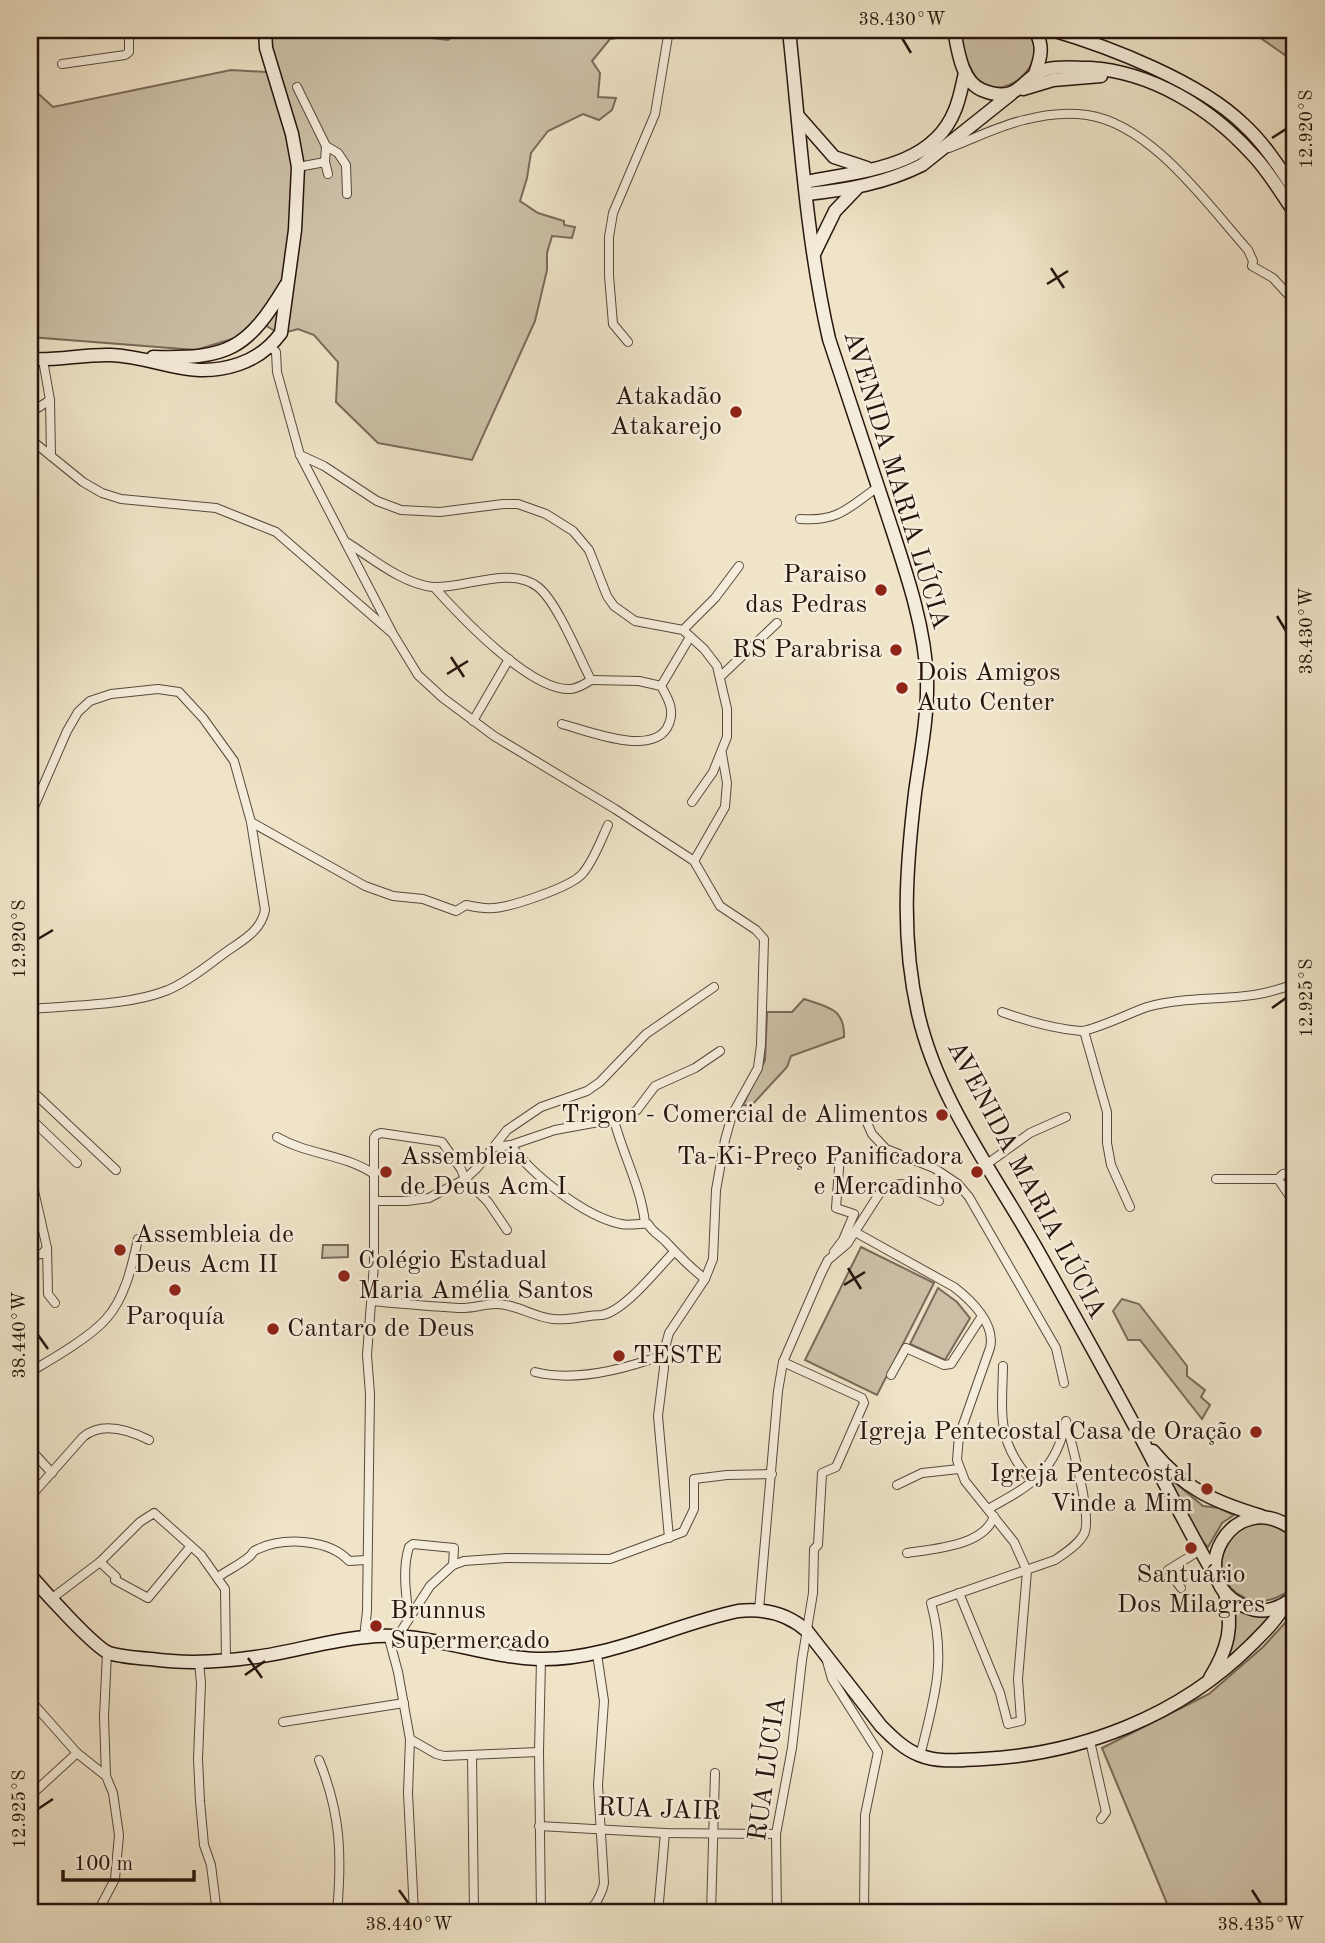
<svg xmlns="http://www.w3.org/2000/svg" width="1325" height="1943" font-family="'Old Standard TT',serif">
	<style>
		.green { fill: #cdc1a8; stroke: #7a6a5a; stroke-width: 2 }
		.lines { fill: none; stroke-linecap: round; stroke-linejoin: round }
		.minor-casing { stroke: #58483c; stroke-width: 10 }
		.secondary-casing { stroke: #26140d; stroke-width: 15 }
		.minor { stroke: #f5eddb; stroke-width: 8 }
		.secondary { stroke: #f5eddb; stroke-width: 12 }
		.ticks { fill: none; stroke: #26140d; stroke-width: 2.5 }
		.poi-dot { fill: #8f2418; stroke: #f5eddb; stroke-width: 2.5 }
		.labels { text-anchor: middle; dominant-baseline: central; stroke-width: 5; stroke-linejoin: round; paint-order: stroke }
		.poi-label { font-size: 26px; fill: #26140d; stroke: #f5eddb; text-anchor: end }
		.street-label { font-size: 26px; fill: #26140d; stroke: #f5eddb }
		.neatline { fill: none; stroke: #26140d; stroke-width: 2.5 }
		.ticks-label { font-size: 18px; text-anchor: middle; fill: #26140d }
	</style>
	<rect width="100%" height="100%" fill="#efe4c8"/>
	<filter id="stains"><feTurbulence type="fractalNoise" baseFrequency=".00286" numOctaves="4"/><feColorMatrix values="0 0 0 0 .2 0 0 0 0 .09 0 0 0 0 .02 0 0 0 .5 -.17"/></filter>
	<radialGradient id="worn" r=".72"><stop offset=".6" stop-color="#630" stop-opacity="0"/><stop offset="1" stop-color="#630" stop-opacity=".3"/></radialGradient>
	<g class="green">
		<polygon points="272,30 362,30 448,40 463,30 631,30 630,36 610,39 592,61 600,73 598,97 616,98 612,110 599,120 583,114 548,131 531,153 527,178 520,201 538,213 564,221 564,225 575,227 572,238 552,236 547,253 547,270 535,321 472,460 378,443 336,402 338,362 314,335 298,329 280,334 258,321 235,338 196,350 30,337 30,86 53,107 231,70 266,72"/>
		<path d="M962 30H1026C1050 54 1019 94 988 87 979 85 974 75 970 67 963 56 961 43 962 30Z"/>
		<polygon points="1249,30 1295,30 1295,62"/>
		<path d="M804 999C827 1007 845 1008 844 1037L791 1056 787 1067 751 1106 743 1105 765 1060 767 1012H792Z"/>
		<polygon points="323,1245 348,1245 348,1257 322,1258"/>
		<polygon points="861,1247 934,1283 877,1395 805,1360"/>
		<polygon points="938,1288 957,1302 970,1318 945,1360 910,1344"/>
		<polygon points="1122,1299 1139,1304 1187,1366 1187,1376 1205,1390 1201,1397 1210,1405 1202,1419 1140,1340 1128,1340 1113,1311"/>
		<polygon points="1165,1474 1203,1506 1219,1508 1234,1515 1222,1523 1208,1547 1196,1535"/>
		<path d="M1263 1520 1295 1537V1585C1249 1630 1191 1569 1237 1528 1242 1523 1255 1522 1263 1520Z"/>
		<polygon points="1233,1605 1277,1611 1267,1623 1225,1661"/>
		<polygon points="1295,1612 1295,1913 1171,1913 1102,1748 1209,1694 1263,1647"/>
	</g>
	<g class="lines">
		<g class="minor-casing">
			<g id="minor">
				<polyline points="62,64 125,55 129,52 129,30"/>
				<polyline points="297,87 326,146 338,153 346,165 347,194"/>
				<polyline points="326,146 325,162 328,174"/>
				<path d="M949 148C973 139 998 126 1024 120 1043 115 1067 112 1087 115 1151 124 1207 204 1248 250L1253 261 1252 266 1273 278 1295 302"/>
				<polyline points="298,167 325,162"/>
				<polyline points="628,342 613,324 609,276 609,237 613,213 655,114 669,30"/>
				<polyline points="271,347 276,352 277,372 300,455 393,634 418,675 443,698 494,736 615,809 694,861 720,906 756,930 764,939 761,1045 758,1068 732,1115 725,1140 716,1190 713,1259 705,1279 669,1333 663,1355 664,1368 658,1416 669,1538"/>
				<polyline points="43,360 50,400 51,456"/>
				<polyline points="30,413 50,400"/>
				<polyline points="30,439 83,482 102,493 121,499 216,508 276,532 392,633"/>
				<polyline points="300,455 324,466 377,501 401,510 440,512 503,504 518,504 546,514 573,531 589,550 607,596 614,606 635,621 683,630 704,649 717,666 727,709 727,737 713,772 692,802"/>
				<path d="M800 519C839 522 849 507 878 487"/>
				<path d="M348 543C373 559 403 584 433 587 463 589 511 565 538 587 557 602 579 657 591 680"/>
				<path d="M434 587C460 616 531 692 571 689 578 688 585 684 591 680"/>
				<polyline points="683,630 715,598 739,566"/>
				<polyline points="721,676 777,623"/>
				<polyline points="661,686 690,637"/>
				<polyline points="473,721 509,659"/>
				<path d="M562 724C588 731 650 756 667 728 676 712 669 700 661 686L639 681 591 680"/>
				<path d="M30 816 67 731 78 712 90 701 111 694 158 689 179 692 203 718 234 761 251 822 265 910C261 931 243 940 226 952 208 965 189 981 168 990 128 1006 73 1005 30 1009"/>
				<path d="M251 822 365 886 393 896 423 899 456 911 466 905C475 907 484 909 493 908 511 907 572 887 583 873 594 860 601 840 608 825"/>
				<polyline points="694,861 725,807 727,783 722,754"/>
				<path d="M1002 1012C1027 1021 1054 1029 1081 1031 1093 1031 1132 1012 1147 1007 1196 993 1248 1005 1295 983"/>
				<polyline points="1084,1031 1107,1112 1107,1143 1111,1165 1130,1207"/>
				<polyline points="30,1089 116,1170"/>
				<polyline points="864,1116 872,1134 886,1149 934,1168 958,1184 969,1197 1056,1348 1064,1383"/>
				<polyline points="30,1118 77,1163"/>
				<path d="M614 1120C623 1155 641 1187 645 1223"/>
				<path d="M277 1137C308 1155 344 1154 374 1174"/>
				<polyline points="511,1145 555,1130 626,1117 637,1110 655,1086 695,1068 720,1051"/>
				<path d="M494 1147 511 1145C531 1174 585 1217 621 1224 630 1226 639 1223 648 1224 653 1233 661 1236 668 1244 680 1257 691 1268 705 1279"/>
				<polyline points="987,1164 1030,1133 1066,1117"/>
				<polyline points="30,1173 47,1248 42,1254 30,1255"/>
				<polyline points="1216,1179 1278,1179 1295,1204"/>
				<polyline points="1278,1179 1283,1174 1295,1171"/>
				<polyline points="374,1201 407,1201 429,1198 465,1179 477,1168 507,1130 541,1107 587,1091 600,1082 646,1034 714,987"/>
				<path d="M855 1232 954 1287C971 1300 996 1324 990 1348L959 1436 957 1460 965 1481 1014 1542 1027 1571 1018 1679 1021 1721 1008 1724 1000 1693 959 1593"/>
				<polyline points="47,1248 48,1294 55,1303"/>
				<polyline points="834,1252 843,1240 854,1214 836,1208 840,1155"/>
				<path d="M372 1301C401 1304 429 1306 458 1308 471 1309 484 1304 496 1304 517 1304 533 1317 553 1319 569 1321 586 1315 602 1315 625 1311 657 1269 674 1252"/>
				<path d="M1003 1366C1002 1415 996 1443 1033 1482"/>
				<path d="M30 1372C52 1359 89 1338 106 1319 125 1298 132 1266 138 1239"/>
				<path d="M535 1372C574 1382 625 1369 663 1355"/>
				<polyline points="891,1375 906,1348 944,1365 951,1364 982,1316"/>
				<polyline points="30,1449 52,1473"/>
				<polyline points="897,1485 922,1473 959,1469"/>
				<path d="M30 1497 83 1437C102 1421 129 1430 149 1440"/>
				<path d="M907 1553C933 1549 985 1546 994 1516"/>
				<polyline points="100,1562 116,1577 115,1580 148,1598 191,1546"/>
				<path d="M218 1577C228 1570 241 1564 250 1556 254 1552 252 1551 258 1549 284 1537 329 1539 349 1561L366 1560"/>
				<polyline points="1181,1588 1168,1570 1194,1554 1196,1544"/>
				<polyline points="51,1599 100,1562 140,1522 154,1513 201,1555 225,1589 226,1660"/>
				<polyline points="759,1610 778,1391 783,1362 821,1274 828,1260 847,1244 881,1191 894,1185 902,1184 939,1201"/>
				<path d="M409 1618C406 1595 402 1569 409 1547L413 1544 454 1548 453 1565"/>
				<polyline points="388,1635 398,1672 410,1739 408,1793 414,1913"/>
				<polyline points="398,1636 430,1586 453,1565 464,1561 507,1558 610,1559 683,1532 694,1509 694,1479 727,1475 772,1474"/>
				<polyline points="364,1637 367,1611 370,1394 367,1355 374,1264 374,1138 376,1135 381,1133 442,1142 461,1169 465,1179 488,1202 507,1230"/>
				<polyline points="826,1658 832,1679 878,1752 865,1815 864,1913"/>
				<polyline points="541,1659 539,1752 541,1913"/>
				<polyline points="199,1662 201,1683 198,1759 200,1801 204,1845 211,1865 217,1913"/>
				<polyline points="30,1700 77,1753 106,1776"/>
				<polyline points="283,1722 404,1703"/>
				<polyline points="410,1739 436,1754 444,1756 539,1752"/>
				<polyline points="1090,1741 1106,1812 1101,1819"/>
				<polyline points="472,1755 474,1913"/>
				<path d="M920 1756C934 1699 947 1661 931 1603L1055 1560C1065 1553 1078 1545 1084 1534 1093 1517 1071 1443 1066 1421 1056 1472 1030 1486 988 1509"/>
				<path d="M319 1760C341 1814 342 1856 337 1913"/>
				<polyline points="30,1796 77,1753"/>
				<polyline points="539,1826 665,1833 776,1834"/>
				<polyline points="30,1905 49,1913"/>
				<polyline points="594,1905 611,1913"/>
				<polyline points="97,1913 115,1879 119,1835 113,1793 106,1776 104,1717 107,1652"/>
				<path d="M591 1913C595 1902 602 1896 604 1883L598 1785 604 1701 597 1654"/>
				<polyline points="658,1913 665,1833"/>
				<polyline points="711,1913 715,1773"/>
				<polyline points="777,1913 776,1834 792,1748 802,1660 813,1593 814,1549 818,1545 822,1473 836,1467 864,1403 862,1398 783,1362"/>
				<polyline points="977,1913 979,1909"/>
			</g>
		</g>
		<g class="secondary-casing">
			<g id="secondary">
				<path d="M789 30C800 133 806 238 829 339 849 399 869 458 888 517 905 569 925 625 927 680 928 718 920 756 915 793 906 869 901 938 918 1013 937 1098 993 1172 1035 1246 1070 1308 1105 1371 1139 1434 1165 1483 1189 1533 1218 1581"/>
				<path d="M954 30C958 50 961 81 982 90 1021 106 1020 76 1048 69 1061 66 1076 68 1090 68 1152 72 1210 108 1251 153 1268 170 1281 193 1295 213"/>
				<path d="M1052 30C1110 47 1200 82 1243 124 1264 143 1280 168 1295 191"/>
				<path d="M1035 74C1041 57 1044 46 1035 30"/>
				<polyline points="1023,89 1053,80 1101,76"/>
				<polyline points="798,116 834,157 867,168"/>
				<path d="M806 182C859 171 932 169 955 110 960 98 962 85 965 73"/>
				<path d="M807 194C847 190 886 183 922 165L1011 94"/>
				<polyline points="814,254 835,211 857,188"/>
				<path d="M153 357C228 359 247 350 286 285"/>
				<path d="M30 359C57 361 84 354 111 355 159 357 189 381 239 364 257 358 270 348 281 333L295 230 298 167 292 134 266 48 265 30"/>
				<path d="M1153 1451C1184 1489 1215 1502 1261 1516"/>
				<path d="M1295 1531C1235 1482 1178 1579 1246 1607 1264 1615 1281 1608 1295 1596"/>
				<path d="M30 1575C43 1590 94 1647 109 1653 122 1657 137 1658 151 1659 186 1664 222 1662 256 1657 293 1652 329 1640 366 1637 424 1630 480 1657 538 1659 607 1661 671 1625 738 1611 764 1608 787 1613 807 1631L881 1726C893 1738 904 1749 919 1755 938 1763 962 1760 983 1759 1081 1754 1180 1716 1251 1645 1263 1633 1277 1620 1285 1604"/>
				<path d="M1210 1678C1228 1649 1234 1626 1225 1593"/>
			</g>
		</g>
		<use href="#minor" class="minor"/>
		<use href="#secondary" class="secondary"/>
	</g>
	<path class="ticks" d="M902 38 911 53M1272 138 1286 129M1051 268 1064 288M1047 284 1068 271M1277 616 1286 631M451 657 464 677M447 674 468 661M38 939 53 930M1272 1008 1286 998M848 1268 861 1289M844 1285 865 1272M38 1335 48 1349M248 1658 262 1678M245 1675 265 1661M38 1809 53 1799M399 1890 409 1904M1252 1890 1261 1904"/>
	<g class="poi-dot">
		<circle cx="736" cy="412" r="7"/>
		<circle cx="881" cy="590" r="7"/>
		<circle cx="896" cy="650" r="7"/>
		<circle cx="902" cy="688" r="7"/>
		<circle cx="942" cy="1115" r="7"/>
		<circle cx="386" cy="1172" r="7"/>
		<circle cx="977" cy="1172" r="7"/>
		<circle cx="120" cy="1250" r="7"/>
		<circle cx="344" cy="1276" r="7"/>
		<circle cx="175" cy="1290" r="7"/>
		<circle cx="273" cy="1329" r="7"/>
		<circle cx="619" cy="1356" r="7"/>
		<circle cx="1256" cy="1432" r="7"/>
		<circle cx="1207" cy="1489" r="7"/>
		<circle cx="1191" cy="1548" r="7"/>
		<circle cx="376" cy="1626" r="7"/>
	</g>
	<g class="labels">
		<g class="poi-label">
			<text x="722" y="397">Atakadão<tspan x="722" dy="30">Atakarejo</tspan></text>
			<text x="867" y="575">Paraiso<tspan x="867" dy="30">das Pedras</tspan></text>
			<text x="882" y="650">RS Parabrisa</text>
			<text x="916" y="673" text-anchor="start">Dois Amigos<tspan x="916" dy="30">Auto Center</tspan></text>
			<text x="928" y="1115">Trigon - Comercial de Alimentos</text>
			<text x="400" y="1157" text-anchor="start">Assembleia<tspan x="400" dy="30">de Deus Acm I</tspan></text>
			<text x="963" y="1157">Ta-Ki-Preço Panificadora<tspan x="963" dy="30">e Mercadinho</tspan></text>
			<text x="134" y="1235" text-anchor="start">Assembleia de<tspan x="134" dy="30">Deus Acm II</tspan></text>
			<text x="358" y="1261" text-anchor="start">Colégio Estadual<tspan x="358" dy="30">Maria Amélia Santos</tspan></text>
			<text x="175" y="1317" text-anchor="middle">Paroquía</text>
			<text x="287" y="1329" text-anchor="start">Cantaro de Deus</text>
			<text x="633" y="1356" text-anchor="start">TESTE</text>
			<text x="1242" y="1432">Igreja Pentecostal Casa de Oração</text>
			<text x="1193" y="1474">Igreja Pentecostal<tspan x="1193" dy="30">Vinde a Mim</tspan></text>
			<text x="1191" y="1575" text-anchor="middle">Santuário<tspan x="1191" dy="30">Dos Milagres</tspan></text>
			<text x="390" y="1611" text-anchor="start">Brunnus<tspan x="390" dy="30">Supermercado</tspan></text>
		</g>
		<g class="street-label">
			<text transform="translate(896 480) rotate(73)">AVENIDA MARIA LÚCIA</text>
			<text transform="translate(1026 1180) rotate(62)">AVENIDA MARIA LÚCIA</text>
			<text transform="translate(768 1769) rotate(-82)">RUA LUCIA</text>
			<text transform="translate(659 1810) rotate(2)">RUA JAIR</text>
		</g>
	</g>
	<rect width="1325" height="1943" fill="none" stroke="#efe4c8" stroke-width="77"/>
	<path d="M63 1870v10h131v-10" fill="none" stroke="#26140d" stroke-width="3.5"/>
	<text x="74" y="1870" font-size="21" fill="#26140d" stroke="#f5eddb" stroke-width="5" paint-order="stroke">100 m</text>
	<rect x="38" y="38" width="1248" height="1866" class="neatline"/>
	<g class="ticks-label">
		<text x="902" y="25">38.430°W</text>
		<text transform="translate(1306 129) rotate(-90)" y="6">12.920°S</text>
		<text transform="translate(1306 631) rotate(-90)" y="6">38.430°W</text>
		<text transform="translate(19 939) rotate(-90)" y="6">12.920°S</text>
		<text transform="translate(1306 998) rotate(-90)" y="6">12.925°S</text>
		<text transform="translate(19 1335) rotate(-90)" y="6">38.440°W</text>
		<text transform="translate(19 1809) rotate(-90)" y="6">12.925°S</text>
		<text x="409" y="1930">38.440°W</text>
		<text x="1261" y="1930">38.435°W</text>
	</g>
	<rect width="100%" height="100%" filter="url(#stains)"/>
	<rect width="100%" height="100%" fill="url(#worn)"/>
</svg>
